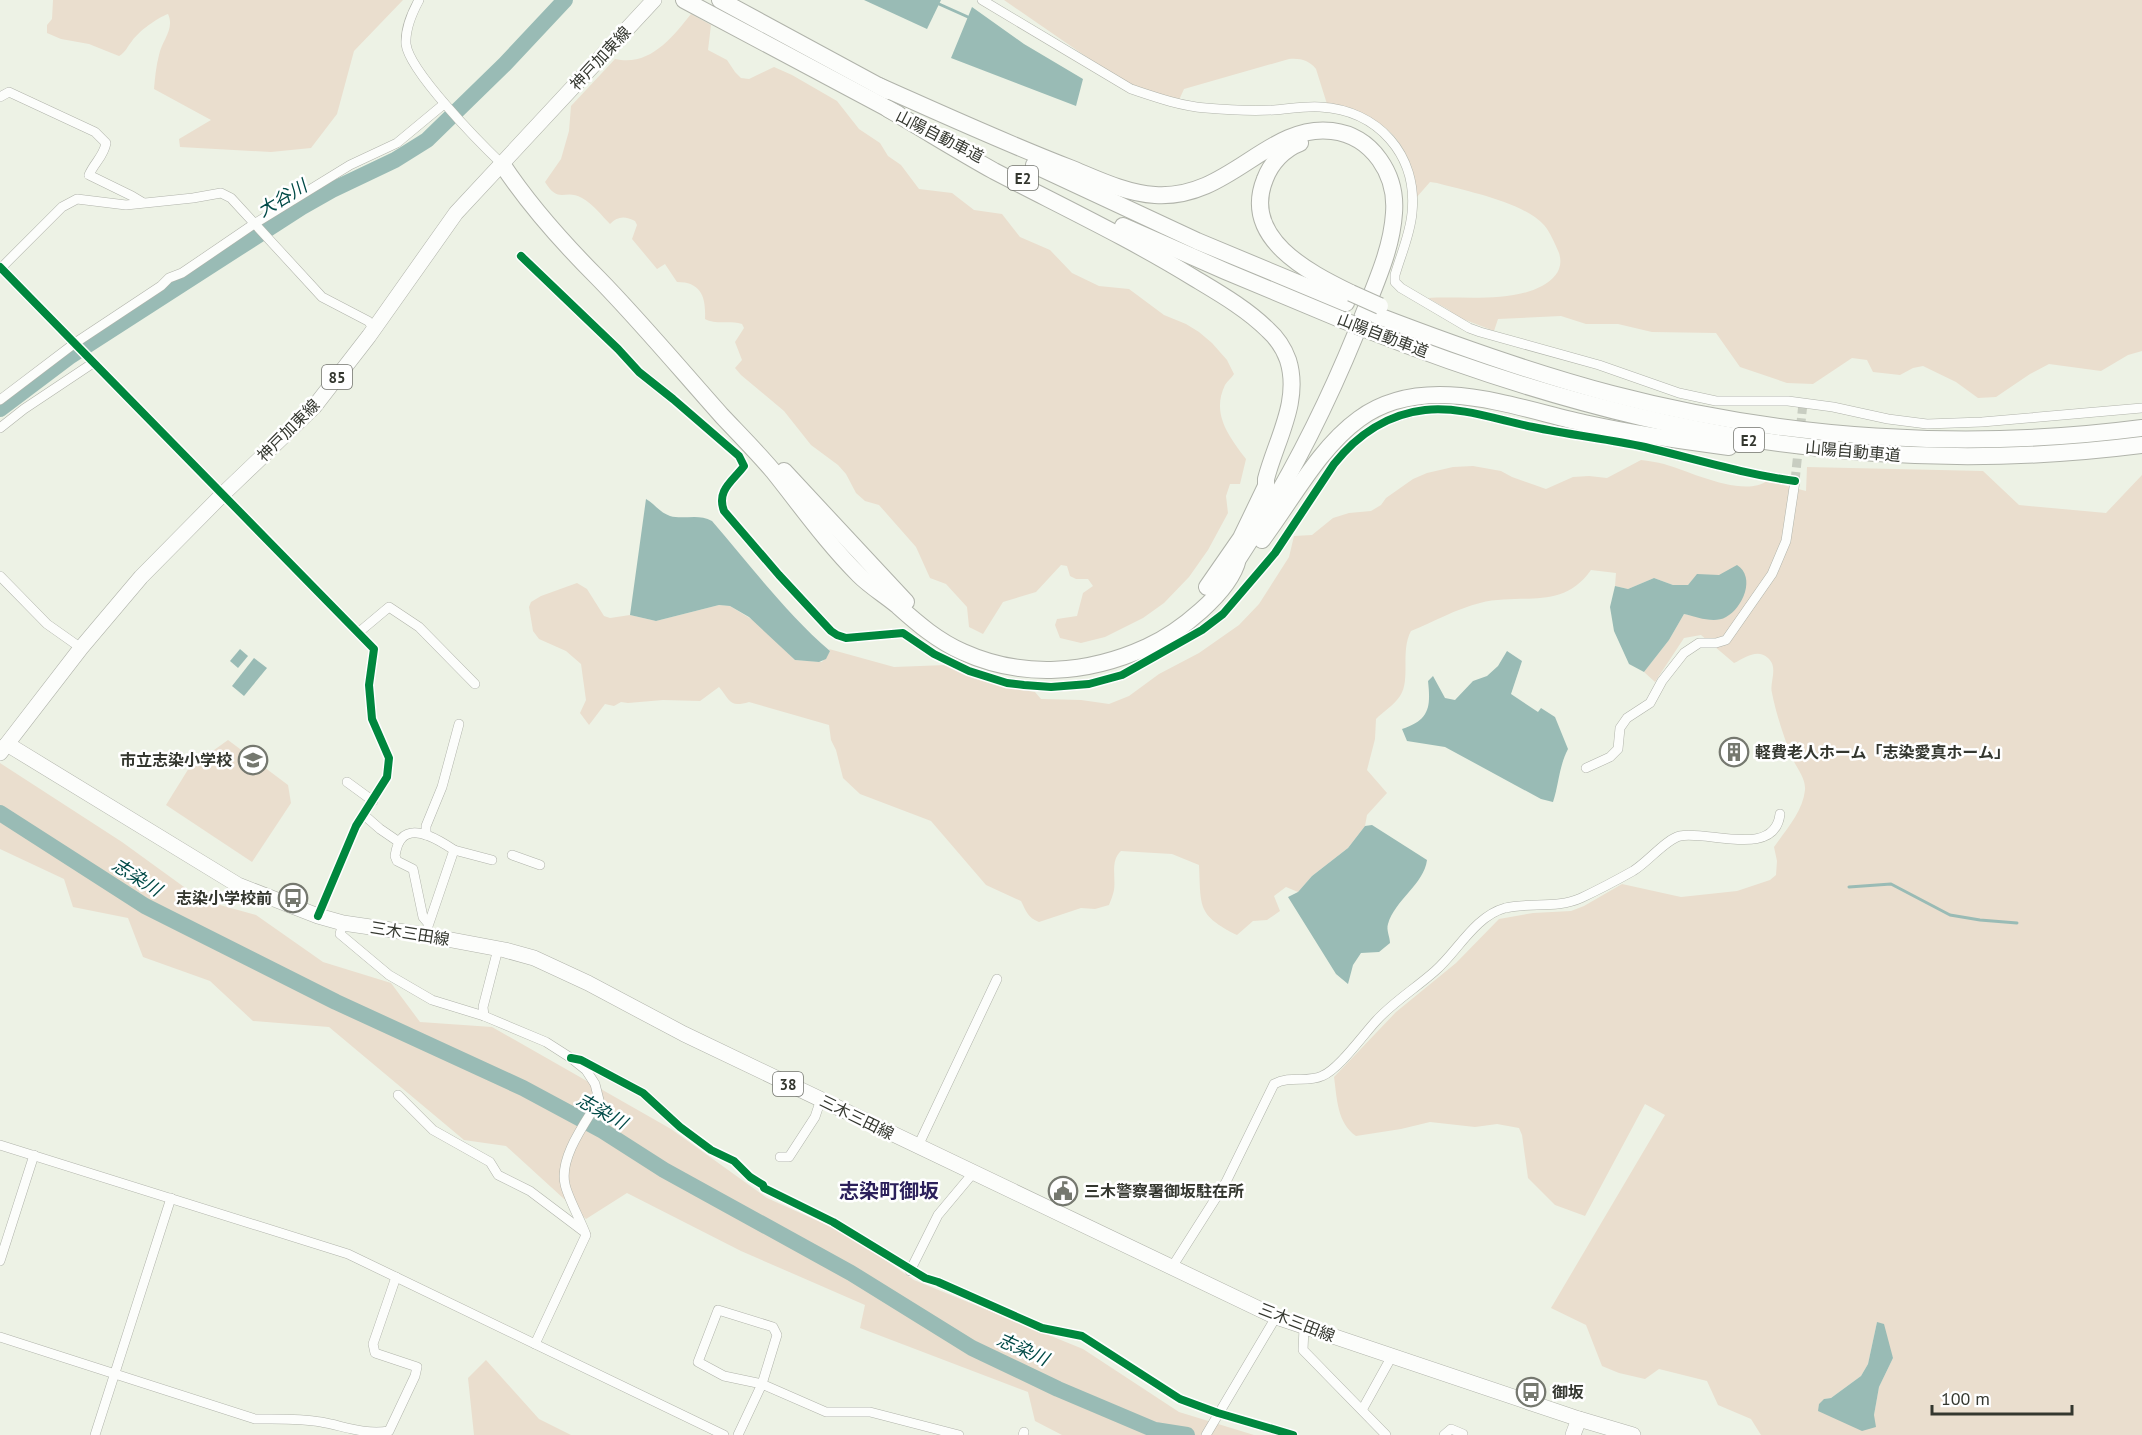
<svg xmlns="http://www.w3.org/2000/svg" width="2142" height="1435" font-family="'PT Sans','Noto Sans JP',sans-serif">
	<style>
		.green { fill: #eadece; fill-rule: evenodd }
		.water { fill: #99bbb5 }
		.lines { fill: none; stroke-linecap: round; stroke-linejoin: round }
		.stream { stroke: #99bbb5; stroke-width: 3 }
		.river { stroke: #99bbb5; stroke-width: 16 }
		.minor-tunnel { stroke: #c8cdc1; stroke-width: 9; stroke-dasharray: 9 4.5; stroke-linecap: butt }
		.minor-casing { stroke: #b0b3aa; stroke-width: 10 }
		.primary-casing { stroke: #b0b3aa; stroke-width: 16 }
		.motorway-casing { stroke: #b0b3aa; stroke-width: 18 }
		.minor { stroke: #fcfdfb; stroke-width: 9 }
		.primary { stroke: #fcfdfb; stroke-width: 15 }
		.motorway { stroke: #fcfdfb; stroke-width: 16 }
		.motorway-bridge-casing { stroke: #b0b3aa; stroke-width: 18; stroke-linecap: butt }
		.motorway-bridge { stroke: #fcfdfb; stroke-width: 16 }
		.cycleway-casing { stroke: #fff; stroke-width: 11 }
		.cycleway { stroke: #00873e; stroke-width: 8 }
		.labels { text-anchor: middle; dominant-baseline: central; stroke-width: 5; stroke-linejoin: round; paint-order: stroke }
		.shield { fill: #fff; stroke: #71736d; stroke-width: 1.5 }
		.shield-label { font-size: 15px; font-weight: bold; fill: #34372f }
		.street-label { font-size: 16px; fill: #34372f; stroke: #fff }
		.poi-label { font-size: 16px; font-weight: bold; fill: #34372f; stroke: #fff; text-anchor: start }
		.water-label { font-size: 18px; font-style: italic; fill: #004a47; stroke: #fff }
		.quarter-label { font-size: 20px; font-weight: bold; fill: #2c205b; stroke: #fff }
	</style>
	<rect width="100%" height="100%" fill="#edf2e5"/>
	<g class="green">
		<path d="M53 0H403L354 51 337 114 311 148 271 152 180 147 179 139 211 120 154 89C155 78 156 66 159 55 162 40 175 29 168 14 157 18 139 31 132 41 127 47 126 52 119 56L89 44 61 39 47 33V25L52 19Z"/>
		<path d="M1004 0H2142V351L2128 355 2101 371 2049 364 2030 374 1996 397 1978 398 1956 382 1923 366 1913 368 1900 375 1873 372 1867 360 1852 358 1813 384 1787 383 1740 367 1716 333 1652 332 1618 324H1586L1561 316 1498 319 1494 331 1455 316 1449 310 1428 298C1463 296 1510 303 1542 286 1555 279 1564 268 1559 253 1555 244 1550 232 1544 225 1523 202 1466 191 1437 183L1430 182 1416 198C1414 171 1405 140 1380 124 1365 115 1343 110 1327 104L1316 69C1309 60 1300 58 1289 59L1184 89 1179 100 1132 86 1104 69Z"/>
		<path d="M691 14 711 25 708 50 727 60 735 72 741 78 749 79 774 67 792 75 837 101 859 129 880 143 888 156 901 165 919 189 952 193 974 210 1002 214 1020 237 1050 250 1072 273 1099 286 1129 289 1164 315 1186 324 1199 332 1212 343 1227 360 1234 374C1232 378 1227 381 1225 385 1211 414 1229 436 1246 459L1240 484H1230L1226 496 1228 513 1208 550 1189 577 1164 603 1143 618 1105 637 1081 643 1060 638 1055 625 1057 619 1077 616 1083 593 1093 586 1088 579H1076L1070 576 1067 566 1061 565 1036 592 1003 602 983 634 969 627 967 607 946 584 930 578 916 547 879 505 865 501 856 493 846 474 838 465 811 445 784 411 741 375 735 368 742 360 735 342 744 328 742 324C730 320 715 325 705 319 706 298 702 282 677 282L665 264 657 269 632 239 637 225 635 221C625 216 618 216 610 224 602 216 593 204 582 198 565 188 559 205 545 182L561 159 569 131 571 106 615 59C649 67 672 38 691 14Z"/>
		<path d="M1641 460C1649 461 1657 462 1664 464 1689 471 1743 498 1767 481L1806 491 1807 467 1983 471 2019 505 2106 513 2142 475V1435H1761L1751 1419 1718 1405 1707 1381 1659 1369 1645 1379 1619 1373 1602 1366 1586 1325 1551 1308 1665 1115 1645 1104 1585 1216 1555 1205 1528 1178 1522 1135 1519 1128 1497 1124 1475 1127 1430 1122 1401 1129 1356 1136C1337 1123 1337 1098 1334 1077L1396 1012 1456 963 1499 919 1533 913 1571 911 1584 906 1622 884 1681 897 1737 891 1770 880 1776 875 1777 861 1774 847C1786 830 1803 811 1805 790 1806 778 1796 767 1791 756 1784 736 1776 714 1772 693 1769 682 1779 668 1768 658 1757 648 1745 658 1734 663L1701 635 1684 638 1655 682 1644 672 1669 640 1684 614 1713 620 1719 575H1697L1688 585H1673L1654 578 1628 589 1615 586 1616 573 1591 570C1561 612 1521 592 1480 603 1456 609 1433 622 1411 631 1400 651 1411 680 1400 696 1394 705 1383 712 1376 719L1375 739 1367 770 1387 793 1367 815 1365 826 1348 848 1312 876 1298 892 1286 887 1274 896 1280 911 1267 920 1253 921 1237 935C1197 915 1201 907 1199 865L1172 854 1121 851C1110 861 1116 877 1114 890 1113 895 1111 900 1109 905L1095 909 1081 908 1039 922C1028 918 1026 911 1021 901L986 885 931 821 860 794 843 778 836 750 831 740 829 725 749 702C729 708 730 700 719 687L700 701 663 700 628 703 621 702 614 706 605 704 589 725 580 713 586 700 581 664 566 651 539 639 533 631 529 607 531 602 541 596 577 583 587 589 604 616 610 618 630 615 656 621 719 605 730 606 756 622 795 660 822 662 830 651 829 649 894 667 946 665 1010 688 1035 692 1041 699 1081 700 1109 704 1129 696 1159 674 1199 653 1239 625 1259 604 1289 557 1294 536 1312 535 1333 518 1349 513 1371 511 1381 505 1386 498 1413 479 1427 473 1453 467 1473 466 1501 471 1512 477 1546 489 1573 477 1589 476 1607 478ZM1877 1322 1893 1358 1879 1387 1874 1415 1824 1399 1831 1398 1861 1376 1868 1364Z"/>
		<polygon points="228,740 288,785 291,803 252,862 166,805 189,768"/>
		<polygon points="0,763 122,842 202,900 256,915 323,962 391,983 420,1022 492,1027 671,1129 767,1198 849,1235 914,1280 1083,1349 1179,1412 1254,1435 1062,1435 1035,1421 1028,1392 860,1328 865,1305 741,1251 627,1193 586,1219 506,1146 464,1140 329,1027 253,1021 210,981 143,957 128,918 73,907 64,879 0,849"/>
		<polygon points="486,1360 539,1419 571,1435 474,1435 468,1378"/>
	</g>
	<g class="water">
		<polygon points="864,0 941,0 927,29"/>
		<polygon points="972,7 1024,44 1083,79 1076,106 951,58"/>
		<path d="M646 499C655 504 659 512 670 516 684 520 698 513 712 521 750 565 786 613 830 651L826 659 819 662 795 660 749 617 730 606 719 605 656 621 630 615Z"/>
		<path d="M1737 565C1756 577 1743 608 1726 617 1714 624 1697 617 1684 614L1669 640 1644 672 1629 664 1614 631 1610 607 1615 586 1628 589 1654 578 1673 585H1688L1697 574 1719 575Z"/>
		<polygon points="240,649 248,656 238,668 230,661"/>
		<path d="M1507 651 1522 661 1511 694 1538 712 1541 708 1555 717 1568 749C1559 766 1559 784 1553 802L1541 799 1445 747 1407 741 1402 729C1429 720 1431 708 1428 681L1433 676 1445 698 1455 700 1473 681 1487 676 1498 666Z"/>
		<polygon points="254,658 267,668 244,696 232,686"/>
		<path d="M1372 825 1427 860C1424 884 1395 900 1388 924 1386 930 1390 937 1390 943L1379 952 1361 953 1353 965 1348 984 1336 974 1288 897 1298 892 1312 876 1348 848 1365 826Z"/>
		<polygon points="1877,1322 1884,1324 1893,1358 1879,1387 1874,1415 1876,1427 1862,1431 1818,1411 1819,1404 1824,1399 1831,1398 1861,1376 1868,1364"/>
	</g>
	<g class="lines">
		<g class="stream">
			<polyline points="939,4 968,17"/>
			<polyline points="1849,887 1891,884 1950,915 1980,920 2017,923"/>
		</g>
		<g class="river">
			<polyline points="0,409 69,357 302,207 332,190 395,160 427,140 505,64 565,0"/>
			<polyline points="0,813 145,906 336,1002 523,1088 603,1131 664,1170 851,1273 972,1348 1058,1389 1155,1430 1187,1435"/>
		</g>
		<polyline class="minor-tunnel" points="1795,481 1803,403"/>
		<g class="minor-casing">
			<g id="minor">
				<path d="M419 0C412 13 405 28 406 44 409 71 480 143 502 164"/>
				<path d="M982 0 1131 89C1155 97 1180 106 1206 108 1228 110 1252 111 1274 110 1289 109 1304 106 1320 107 1378 110 1418 155 1412 213 1410 235 1401 254 1395 275V282L1401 288 1469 328 1480 332 1599 365 1679 393 1716 401H1788L1833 407 1888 419 1927 424 1982 422 2142 408"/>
				<path d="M0 97 9 92 95 132 106 143C104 156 94 163 89 175L132 196 142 202"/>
				<path d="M521 256 618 349 639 372 673 399 739 456 744 466C733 481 716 490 724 511L779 575 831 631 837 635 846 638 903 633 934 654 969 671 1007 683 1024 685 1051 687 1089 684 1122 675 1202 630 1223 614 1275 553 1334 464C1357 435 1388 414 1425 410 1461 406 1498 420 1533 427 1570 435 1608 439 1645 447 1695 459 1744 474 1795 481L1786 541 1772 574 1726 640 1716 643H1699L1684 653 1662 681 1650 703 1627 718 1620 728 1618 749 1610 757 1586 768"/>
				<polyline points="0,267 374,649 369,685 372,719 389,758 387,777 356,826 318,916"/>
				<polyline points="1,268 62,207 77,199 126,205 193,198 221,193 231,198 322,297 368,321 374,328"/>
				<polyline points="0,400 75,343 161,286 169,278 182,273 254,224 350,165 397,143 444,104"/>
				<polyline points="0,428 24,409 93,363"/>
				<polyline points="0,576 47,624 81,648"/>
				<polyline points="358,633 389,607 419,627 475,684"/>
				<polyline points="347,782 373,801"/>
				<polyline points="364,815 380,829 399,842"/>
				<polyline points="426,835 426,826 442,787 459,724"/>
				<polyline points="454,850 492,860"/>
				<polyline points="512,855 540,865"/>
				<path d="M343 923 340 934 389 975 432 1000 484 1016 546 1042 571 1058 586 1070 595 1084 599 1100C586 1122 559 1157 565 1184 567 1196 581 1221 586 1235L535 1344"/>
				<path d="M425 935 454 850C442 842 415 824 402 838 397 843 396 850 395 856L397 861 413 869 423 917 428 923"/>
				<polyline points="484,1016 483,1007 498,949"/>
				<polyline points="571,1058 581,1060 643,1093 680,1127 711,1150 734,1161 750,1177 763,1185 764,1188 833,1222 925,1278 938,1282 1042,1328 1082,1336 1180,1399 1218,1413 1293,1435"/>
				<polyline points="398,1095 433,1130 490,1162 498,1175 530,1191 583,1231"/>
				<polyline points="0,1145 348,1254 724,1435"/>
				<polyline points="918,1146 997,979"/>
				<polyline points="780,1157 789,1157 815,1117 821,1099"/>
				<polyline points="0,1261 34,1155"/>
				<path d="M1172 1267 1226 1182 1274 1084C1291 1075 1307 1083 1322 1076 1338 1070 1363 1035 1376 1021 1393 1002 1416 988 1435 971 1457 952 1475 916 1505 908 1530 902 1557 909 1581 898 1598 890 1617 880 1633 871 1648 862 1666 839 1680 836 1707 830 1775 859 1780 814"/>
				<polyline points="910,1271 938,1215 974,1172"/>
				<polyline points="1304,1328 1303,1350 1386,1435"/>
				<path d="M0 1337 255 1419C277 1419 299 1418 321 1422 344 1426 364 1435 389 1431L415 1376 417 1367 375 1353 373 1344 396 1277"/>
				<polyline points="1362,1410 1392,1356"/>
				<polyline points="95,1435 171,1198"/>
				<polyline points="738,1435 762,1384 777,1335 773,1327 718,1310 698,1362 724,1376 762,1384 826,1412 870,1412 959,1435"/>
				<polyline points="1023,1435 1024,1432"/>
				<polyline points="1206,1435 1276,1317"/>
				<polyline points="1444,1435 1451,1429 1463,1434"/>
			</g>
		</g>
		<g class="primary-casing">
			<g id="primary">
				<polyline points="7,744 238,885 318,916 343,923 425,935 505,950 534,958 588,983 684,1034 1276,1317 1579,1419 1633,1435"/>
				<polyline points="0,753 81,648 141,577 222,495 314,407 369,336 456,213 654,0"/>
				<polyline points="1573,1435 1579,1419"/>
			</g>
		</g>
		<g class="motorway-casing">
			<g id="motorway">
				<polyline points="684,0 898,114"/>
				<polyline points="720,0 888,91"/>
				<path d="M888 109C923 129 958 151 994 171 1061 206 1129 238 1194 278 1219 293 1247 309 1268 330 1277 338 1284 349 1288 360 1301 401 1276 440 1266 479V486L1241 538 1207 587"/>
				<path d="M1300 143C1284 149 1271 163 1265 179 1241 238 1308 272 1351 293"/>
				<path d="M502 164C529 205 563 243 598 278 641 322 681 370 722 416 739 434 757 452 773 471 801 506 827 543 859 575 871 587 885 595 898 606 918 624 938 641 963 652 1023 679 1088 674 1147 647 1178 633 1230 593 1238 559 1290 480 1332 396 1366 308 1378 278 1392 246 1394 213 1397 175 1373 136 1332 131 1268 123 1229 200 1155 195 1125 193 1097 179 1070 168 1005 143 942 114 879 86"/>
				<polyline points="1034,165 1197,241 1346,303"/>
				<polyline points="1123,226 1225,271 1340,319"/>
				<path d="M1376 315C1454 345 1532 373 1612 394 1784 439 1966 451 2142 428"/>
				<path d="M1370 331C1624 431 1869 480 2142 445"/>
				<polyline points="784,471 906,602"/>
				<path d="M1262 540C1292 500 1319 448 1359 419 1426 370 1517 409 1589 424 1635 434 1682 441 1729 447"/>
			</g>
		</g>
		<use href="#minor" class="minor"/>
		<use href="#primary" class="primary"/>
		<use href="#motorway" class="motorway"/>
		<g class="motorway-bridge-casing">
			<g id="motorway-bridge">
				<polyline points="1351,293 1380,306"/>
				<polyline points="1340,319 1370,331"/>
			</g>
		</g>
		<use href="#motorway-bridge" class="motorway-bridge"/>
		<g class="cycleway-casing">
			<g id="cycleway">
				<path d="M521 256 618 349 639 372 673 399 739 456 744 466C733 481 716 490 724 511L779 575 831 631 837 635 846 638 903 633 934 654 969 671 1007 683 1024 685 1051 687 1089 684 1122 675 1202 630 1223 614 1275 553 1334 464C1357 435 1388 414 1425 410 1461 406 1498 420 1533 427 1570 435 1608 439 1645 447 1695 459 1744 474 1795 481"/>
				<polyline points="0,267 374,649 369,685 372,719 389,758 387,777 356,826 318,916"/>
				<polyline points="571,1058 581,1060 643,1093 680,1127 711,1150 734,1161 750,1177 763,1185 764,1188 833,1222 925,1278 938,1282 1042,1328 1082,1336 1180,1399 1218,1413 1293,1435"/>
			</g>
		</g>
		<use href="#cycleway" class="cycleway"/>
	</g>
	<defs>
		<g id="building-ring" transform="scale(1.5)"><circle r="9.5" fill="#fff" stroke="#75786f" stroke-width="1.5"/><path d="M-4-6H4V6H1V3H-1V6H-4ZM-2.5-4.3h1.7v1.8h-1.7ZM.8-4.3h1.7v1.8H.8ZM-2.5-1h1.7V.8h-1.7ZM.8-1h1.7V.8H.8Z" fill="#75786f"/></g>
		<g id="school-ring" transform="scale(1.5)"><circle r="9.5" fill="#fff" stroke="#75786f" stroke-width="1.5"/><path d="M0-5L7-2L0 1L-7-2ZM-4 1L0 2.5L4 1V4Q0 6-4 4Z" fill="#75786f"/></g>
		<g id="bus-ring" transform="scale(1.5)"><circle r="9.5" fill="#fff" stroke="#75786f" stroke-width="1.5"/><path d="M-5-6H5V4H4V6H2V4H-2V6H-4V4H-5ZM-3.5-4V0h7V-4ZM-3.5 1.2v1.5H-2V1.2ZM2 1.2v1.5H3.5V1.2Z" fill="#75786f"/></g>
		<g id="civic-ring" transform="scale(1.5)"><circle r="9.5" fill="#fff" stroke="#75786f" stroke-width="1.5"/><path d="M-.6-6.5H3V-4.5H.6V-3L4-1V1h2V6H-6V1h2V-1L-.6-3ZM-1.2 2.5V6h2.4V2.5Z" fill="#75786f"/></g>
	</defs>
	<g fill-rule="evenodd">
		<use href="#building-ring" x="1734" y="752"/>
		<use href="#school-ring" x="253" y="760"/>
		<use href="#bus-ring" x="293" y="898"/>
		<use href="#civic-ring" x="1063" y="1191"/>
		<use href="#bus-ring" x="1531" y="1392"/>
	</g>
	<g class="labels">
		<g class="shield">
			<rect x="1008" y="166" width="30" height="24" rx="4.5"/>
			<rect x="322" y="365" width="30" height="24" rx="4.5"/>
			<rect x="1734" y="428" width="30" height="24" rx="4.5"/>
			<rect x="773" y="1072" width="30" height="24" rx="4.5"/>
		</g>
		<g class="shield-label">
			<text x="1023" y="178">E2</text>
			<text x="337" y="377">85</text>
			<text x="1749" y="440">E2</text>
			<text x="788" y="1084">38</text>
		</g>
		<g class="street-label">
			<text transform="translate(600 58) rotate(-47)">神戸加東線</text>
			<text transform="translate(940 136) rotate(27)">山陽自動車道</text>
			<text transform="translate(1383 335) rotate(21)">山陽自動車道</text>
			<text transform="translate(288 430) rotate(-45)">神戸加東線</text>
			<text transform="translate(1853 451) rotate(5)">山陽自動車道</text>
			<text transform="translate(410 933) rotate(9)">三木三田線</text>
			<text transform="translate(857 1117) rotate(26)">三木三田線</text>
			<text transform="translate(1297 1322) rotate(21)">三木三田線</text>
		</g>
		<g class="poi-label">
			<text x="1755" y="752">軽費老人ホーム「志染愛真ホーム」</text>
			<text x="232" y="760" text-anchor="end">市立志染小学校</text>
			<text x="272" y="898" text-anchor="end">志染小学校前</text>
			<text x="1084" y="1191">三木警察署御坂駐在所</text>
			<text x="1552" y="1392">御坂</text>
		</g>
		<g class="water-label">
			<text transform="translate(282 198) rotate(-31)">大谷川</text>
			<text transform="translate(137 877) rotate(32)">志染川</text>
			<text transform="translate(602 1111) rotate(29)">志染川</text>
			<text transform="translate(1023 1349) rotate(24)">志染川</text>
		</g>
		<g class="quarter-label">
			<text x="889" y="1191">志染町御坂</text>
		</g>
	</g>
	<path d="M1932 1405v9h140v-9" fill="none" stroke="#34372f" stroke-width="3"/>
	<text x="1941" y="1405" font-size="18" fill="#34372f" stroke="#ffffff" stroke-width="4.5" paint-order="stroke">100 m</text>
</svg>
